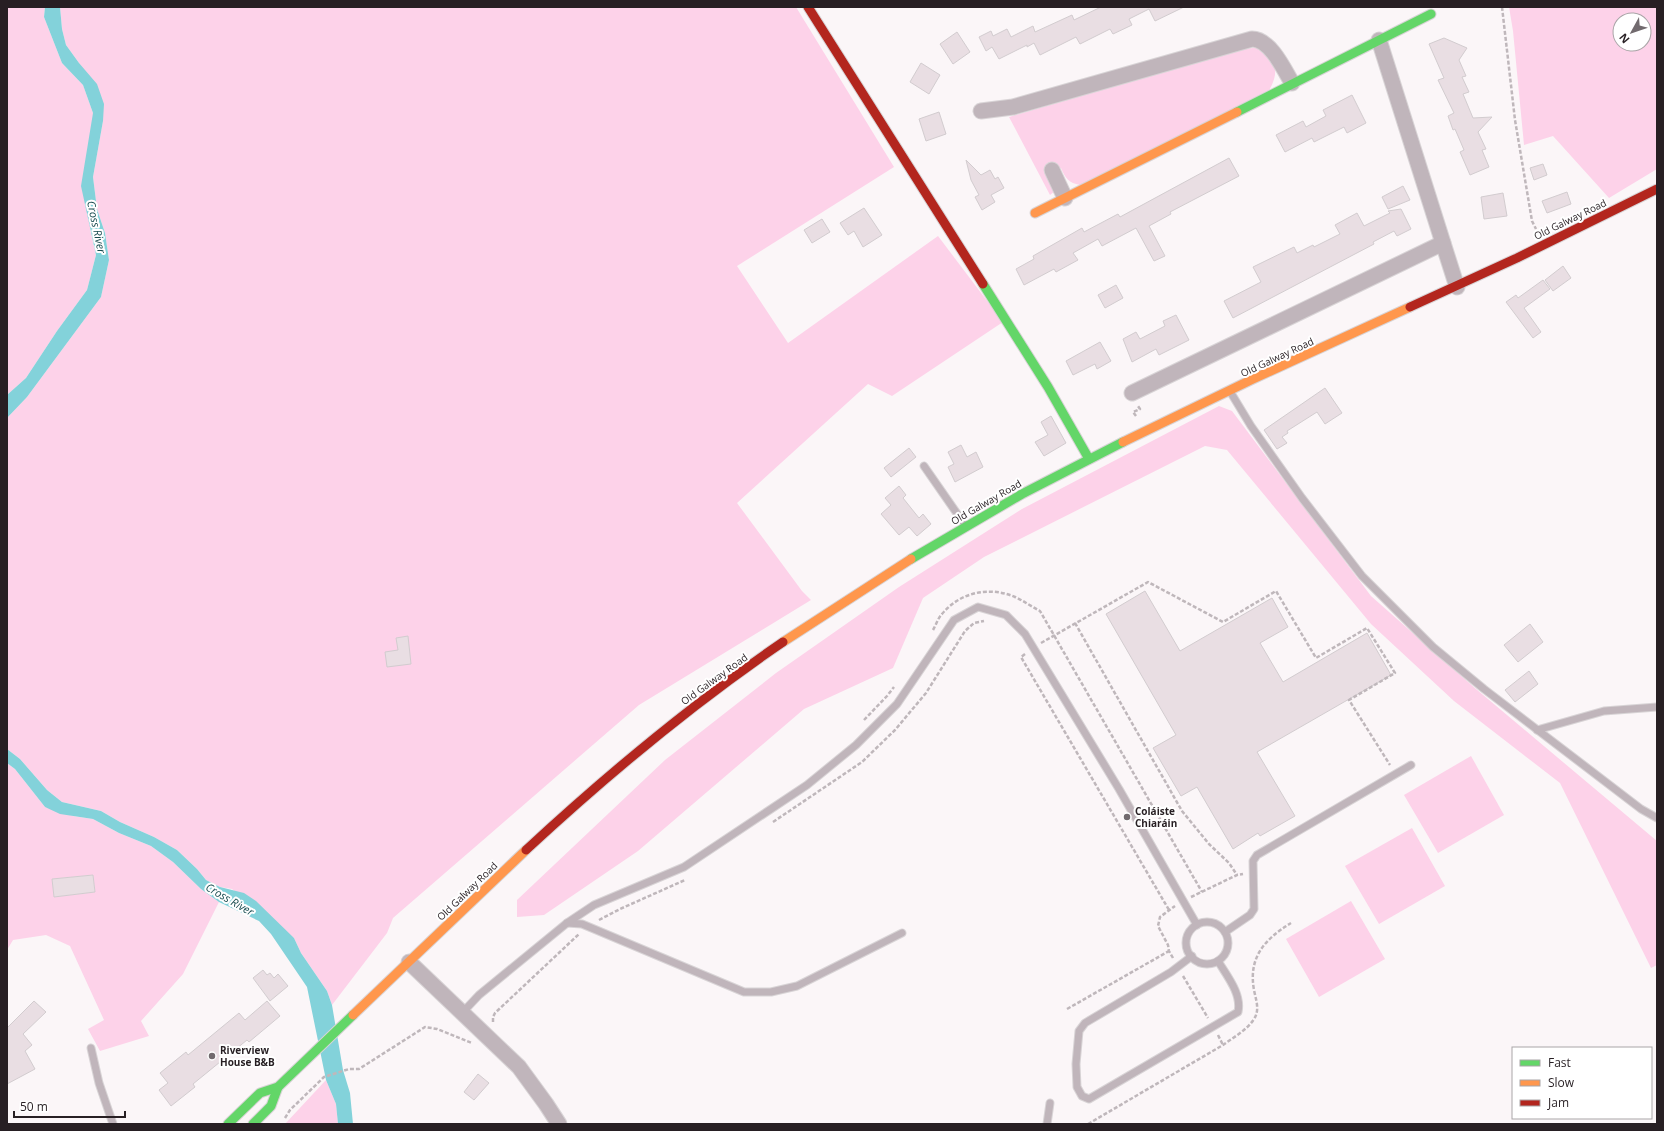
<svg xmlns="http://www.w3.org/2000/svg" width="1664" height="1131" font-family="'Open Sans',sans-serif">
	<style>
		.green { fill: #fdd2e9; fill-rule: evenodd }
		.water { fill: #83d2da }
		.building { fill: #e9dee3; stroke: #d2cccf }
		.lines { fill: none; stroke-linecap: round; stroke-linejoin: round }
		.lane-casing { stroke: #d8d4d6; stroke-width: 9 }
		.street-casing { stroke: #d8d4d6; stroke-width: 17 }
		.fast-casing { stroke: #d8d4d6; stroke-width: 11 }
		.slow-casing { stroke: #d8d4d6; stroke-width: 11 }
		.jam-casing { stroke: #d8d4d6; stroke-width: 11 }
		.path { stroke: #bfb7bb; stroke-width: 2.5; stroke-dasharray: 4 2; stroke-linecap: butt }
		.lane { stroke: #c0b5bb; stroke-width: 7 }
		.street { stroke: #c0b5bb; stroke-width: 15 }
		.fast { stroke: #63d668; stroke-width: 9 }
		.slow { stroke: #ff974d; stroke-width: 9 }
		.jam { stroke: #b3261e; stroke-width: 9 }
		.poi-dot { fill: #716a6e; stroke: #fff; stroke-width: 1.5 }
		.labels { text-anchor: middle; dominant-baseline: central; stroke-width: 4; stroke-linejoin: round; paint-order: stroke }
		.street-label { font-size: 10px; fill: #271f23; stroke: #fff }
		.poi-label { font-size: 10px; font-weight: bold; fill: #271f23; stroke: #fff; text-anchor: start }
		.water-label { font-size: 11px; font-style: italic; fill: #174a4e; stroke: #fff }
	</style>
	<rect width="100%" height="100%" fill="#fbf6f8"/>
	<g class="green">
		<polygon points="7,7 45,7 44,17 62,63 83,85 93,113 90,229 96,255 87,290 57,331 26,378 7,395"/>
		<polygon points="60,7 796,7 894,167 737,266 788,343 938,236 1003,322 892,396 868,384 737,503 802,591 811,600 639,705 393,918 387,933 332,1005 327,991 301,953 294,938 232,889 220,887 206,880 197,869 177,850 154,837 120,822 101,811 62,802 47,790 20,759 7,749 7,418 27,397 101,297 109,260 105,233 97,209 93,177 103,121 79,63 66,45 62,29"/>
		<path d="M1509 7H1657V169L1609 198 1553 136 1524 145 1513 31ZM1620 20H1644V44H1620Z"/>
		<path d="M1260 47C1276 64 1280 69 1269 91L1080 185C1069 183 1065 178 1061 168L1049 173 1055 191 1050 195 1009 117 1185 65 1245 49Z"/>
		<polygon points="1219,406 1232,411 1371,596 1476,689 1657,841 1657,965 1651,968 1560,783 1454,701 1371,624 1227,450 1205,446 984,557 923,598 893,668 804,709 638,851 544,915 517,917 517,900 665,760 776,673 899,587 1022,509"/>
		<polygon points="1471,756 1504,815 1438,853 1404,795"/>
		<path d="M7 763 15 769 45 807 73 816 93 819 119 833 151 846 173 862 201 889 219 902 183 974 141 1021 149 1036 100 1051 88 1029 104 1020 70 946 46 935 13 940 7 950ZM93 875 95 892 54 897 52 879Z"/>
		<polygon points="1412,828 1445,886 1379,924 1345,866"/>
		<polygon points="1351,901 1385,959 1319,997 1286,939"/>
		<polygon points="326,1080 336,1104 338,1124 285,1124"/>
	</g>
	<g class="water">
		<polygon points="45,7 60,7 62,29 66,45 79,63 97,84 104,104 103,121 93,177 97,209 105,233 109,260 101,297 27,397 7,418 7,395 26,378 57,331 87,290 96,255 81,186 93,113 83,85 62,63 44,17"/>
		<polygon points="7,749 20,759 47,790 62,802 101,811 120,822 154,837 177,850 197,869 206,880 220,887 244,893 256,901 294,938 301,953 327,991 332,1005 343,1070 350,1093 353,1124 338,1124 336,1104 326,1080 307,987 271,934 259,921 219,902 201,889 173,862 151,846 119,833 93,819 60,814 45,807 15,769 7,763"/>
	</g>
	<g class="building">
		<polygon points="1101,7 1184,7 1155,21 1149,9 1129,19 1132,25 1113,34 1110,29 1080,44 1076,37 1040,55 1034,43 1027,47 1027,45 999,59 992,47 986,51 979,37 991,31 993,36 1007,29 1011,37 1033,26 1035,32 1072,15 1074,20"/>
		<polygon points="957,32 970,52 953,64 940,44"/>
		<polygon points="1444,38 1467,48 1459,60 1466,76 1462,77 1469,92 1463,94 1473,118 1492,117 1478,132 1486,149 1482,150 1489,167 1470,175 1460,152 1464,150 1455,129 1453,130 1448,116 1454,113 1438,80 1444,78 1429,44"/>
		<polygon points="921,63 940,75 929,94 910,82"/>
		<polygon points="1352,95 1366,123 1347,133 1344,127 1314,142 1312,138 1285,152 1276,135 1303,121 1306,127 1326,116 1323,110"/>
		<polygon points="939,112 946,134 926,141 919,119"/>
		<polygon points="1229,158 1239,176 1170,212 1171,214 1149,226 1165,256 1154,261 1136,228 1102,246 1098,239 1073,253 1078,260 1056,272 1054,269 1024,285 1016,269 1034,259 1033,256 1082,228 1084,232 1118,214 1120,217"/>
		<polygon points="966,160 981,175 990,170 995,179 998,177 1004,188 991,195 995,202 982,210 975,197 979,195 971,180"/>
		<polygon points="1543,164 1547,175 1534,180 1530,168"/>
		<polygon points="1403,186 1410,200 1388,209 1382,197"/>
		<polygon points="1567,192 1571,204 1547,213 1542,201"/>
		<polygon points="1503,193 1507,216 1484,219 1481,197"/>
		<polygon points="864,208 882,235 863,247 854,231 848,235 840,223"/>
		<polygon points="1401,209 1411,229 1397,236 1394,231 1373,242 1374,244 1233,318 1224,301 1261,282 1253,267 1294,247 1297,253 1313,245 1314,247 1340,234 1335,225 1357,213 1364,226 1390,213 1388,211"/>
		<polygon points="822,219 830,232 812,243 804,230"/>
		<polygon points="1563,266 1571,278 1553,291 1545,280"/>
		<polygon points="1543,280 1550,289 1524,308 1541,332 1533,338 1506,302 1516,295 1518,298"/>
		<polygon points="1116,285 1123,298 1105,308 1098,295"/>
		<polygon points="1176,315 1189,340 1159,355 1156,349 1132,362 1123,339 1136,332 1140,339 1165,326 1163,321"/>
		<polygon points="1100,342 1111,361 1097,369 1095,364 1073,375 1066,361"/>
		<polygon points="1325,388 1342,413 1325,424 1317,412 1287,431 1288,433 1282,437 1287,443 1277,449 1264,430"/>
		<polygon points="1051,416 1066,443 1044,456 1035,442 1048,435 1041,422"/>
		<polygon points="961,445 967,457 976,452 983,467 955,482 948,467 954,464 948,452"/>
		<polygon points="909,448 916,457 891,477 884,468"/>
		<polygon points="899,486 906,495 903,498 919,518 923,514 931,524 917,536 909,527 899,535 881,514 891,505 885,498"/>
		<polygon points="1145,591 1180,651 1272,598 1288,627 1260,643 1283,682 1367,633 1391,675 1257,752 1295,816 1260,836 1258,833 1233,849 1197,787 1181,796 1153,748 1176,735 1106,614"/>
		<polygon points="1530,624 1543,642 1518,662 1504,645"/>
		<polygon points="408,636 411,664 387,667 385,652 398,650 396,638"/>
		<polygon points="1529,671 1538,684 1515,702 1505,690"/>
		<polygon points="93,875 95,892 54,897 52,879"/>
		<polygon points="263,970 267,975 270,973 274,978 278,974 288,986 270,1001 253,978"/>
		<polygon points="34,1001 46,1012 23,1034 32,1045 25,1051 35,1069 7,1084 7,1028"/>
		<polygon points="267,1001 280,1016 249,1042 247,1040 193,1084 195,1087 171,1106 159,1090 168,1083 160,1073 186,1052 188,1055 239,1013 245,1020"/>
		<polygon points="478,1074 489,1083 474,1100 464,1092"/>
	</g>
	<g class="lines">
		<g class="lane-casing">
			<g id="lane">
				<polyline points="1231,393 1251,426 1302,498 1362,576 1433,647 1484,689 1641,809 1657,818"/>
				<polyline points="924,466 965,525"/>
				<polyline points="1537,730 1604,711 1657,707"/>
				<circle cx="1207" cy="943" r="21"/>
				<polyline points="567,923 582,924 594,929 744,992 771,992 797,986 902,933"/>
				<polyline points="1225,932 1250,915 1254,909 1253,861 1257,855 1411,765"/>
				<path d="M1192 956 1171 972 1085 1023 1079 1031 1076 1064 1077 1087 1082 1096 1089 1099 1238 1012C1242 994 1227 976 1218 961"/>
				<polyline points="463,1012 479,995 567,923 594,905 684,867 807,785 856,745 897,704 954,620 978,607 1006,615 1025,634 1119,789 1197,925"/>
				<polyline points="91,1048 99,1083 113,1124"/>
				<polyline points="1047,1124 1050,1103"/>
			</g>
		</g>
		<g class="street-casing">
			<g id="street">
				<polyline points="1379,40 1443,243"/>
				<path d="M981 111 1013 107 1252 39C1270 39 1284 69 1292 83"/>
				<polyline points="1052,170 1065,198"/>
				<polyline points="1132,393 1443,243 1457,287"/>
				<polyline points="409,962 519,1067 546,1104 559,1124"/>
			</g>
		</g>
		<g class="fast-casing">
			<g id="fast">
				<polyline points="1237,112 1431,14"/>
				<polyline points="983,284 1048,387 1089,459"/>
				<polyline points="911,559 1022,494 1123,442"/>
				<polyline points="228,1124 260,1093 278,1087 353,1015"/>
				<polyline points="253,1124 271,1106 278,1087"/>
			</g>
		</g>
		<g class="slow-casing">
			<g id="slow">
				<polyline points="1035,213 1237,112"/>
				<polyline points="1123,442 1253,379 1410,307"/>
				<polyline points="783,642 911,559"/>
				<polyline points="353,1015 526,850"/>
			</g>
		</g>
		<g class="jam-casing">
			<g id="jam">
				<polyline points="808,7 983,284"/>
				<polyline points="1410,307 1517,258 1657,189"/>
				<path d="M526 850C607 775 692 704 783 642"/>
			</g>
		</g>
		<g class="path">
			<polyline points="1502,7 1515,120 1532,221 1536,229"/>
			<polyline points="1136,416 1133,412 1140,409 1138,406"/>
			<polyline points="1075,623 1182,811 1209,844 1229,863 1237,875"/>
			<path d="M933 630C936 625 938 618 942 614 960 592 990 586 1015 597 1024 601 1032 607 1040 611L1202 892"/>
			<polyline points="1041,643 1148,582 1223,622 1276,591 1316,658 1367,628 1395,673 1349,700 1390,765"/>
			<polyline points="1025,654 1021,657 1169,910"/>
			<polyline points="864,720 887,696 894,687"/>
			<polyline points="773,822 862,762 895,730 926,693 965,631 974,623 984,621"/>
			<polyline points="1191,897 1237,875 1243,874"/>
			<polyline points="599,920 620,909 685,880"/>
			<polyline points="1173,958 1169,951 1168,945 1158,926 1160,917 1175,906"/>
			<polyline points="1183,976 1208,1018"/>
			<polyline points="1067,1009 1169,951"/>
			<polyline points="493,1022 493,1017 495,1013 579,934"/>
			<polyline points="1218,1035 1223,1045"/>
			<polyline points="285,1118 290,1110 324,1077 349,1069 359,1069 425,1027 437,1029 472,1043"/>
			<path d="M1088 1124 1223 1045C1234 1037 1247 1030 1254 1019 1260 1010 1256 1000 1254 990 1248 957 1265 939 1291 923"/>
		</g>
		<use href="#lane" class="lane"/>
		<use href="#street" class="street"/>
		<use href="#fast" class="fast"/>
		<use href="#slow" class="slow"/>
		<use href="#jam" class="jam"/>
	</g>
	<g class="poi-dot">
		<circle cx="1127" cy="817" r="4"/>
		<circle cx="212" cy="1056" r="4"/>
	</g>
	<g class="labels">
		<g class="street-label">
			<text transform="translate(1570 219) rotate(-26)">Old Galway Road</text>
			<text transform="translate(1277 357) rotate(-25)">Old Galway Road</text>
			<text transform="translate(986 502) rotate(-30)">Old Galway Road</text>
			<text transform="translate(714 679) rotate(-36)">Old Galway Road</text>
			<text transform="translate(467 891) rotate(-44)">Old Galway Road</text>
		</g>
		<g class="poi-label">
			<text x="1135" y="811">Coláiste<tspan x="1135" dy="12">Chiaráin</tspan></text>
			<text x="220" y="1050">Riverview<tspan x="220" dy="12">House B&amp;B</tspan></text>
		</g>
		<g class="water-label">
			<text transform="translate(97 227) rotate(78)">Cross River</text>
			<text transform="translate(230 899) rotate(30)">Cross River</text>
		</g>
	</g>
	<rect width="1664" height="1131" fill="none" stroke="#271f23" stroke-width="16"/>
	<rect x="1512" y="1047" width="140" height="72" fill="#ffffff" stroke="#a9a5a7"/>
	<rect x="1520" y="1060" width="20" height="6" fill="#63d668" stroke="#a9a5a7"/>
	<text x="1548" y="1067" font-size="12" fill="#271f23">Fast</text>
	<rect x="1520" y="1080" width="20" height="6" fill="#ff974d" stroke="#a9a5a7"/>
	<text x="1548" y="1087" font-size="12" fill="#271f23">Slow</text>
	<rect x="1520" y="1100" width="20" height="6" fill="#b3261e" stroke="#a9a5a7"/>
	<text x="1548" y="1107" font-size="12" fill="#271f23">Jam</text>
	<g transform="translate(1632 32) rotate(230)"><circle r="19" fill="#ffffff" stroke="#a9a5a7"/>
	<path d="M0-3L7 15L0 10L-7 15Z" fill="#716a6e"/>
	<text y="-6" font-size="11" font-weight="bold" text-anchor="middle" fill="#271f23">N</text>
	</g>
	<path d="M14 1111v6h111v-6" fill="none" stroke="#271f23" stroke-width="2"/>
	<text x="20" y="1111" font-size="12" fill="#271f23" stroke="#ffffff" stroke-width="3" paint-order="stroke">50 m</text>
</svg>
